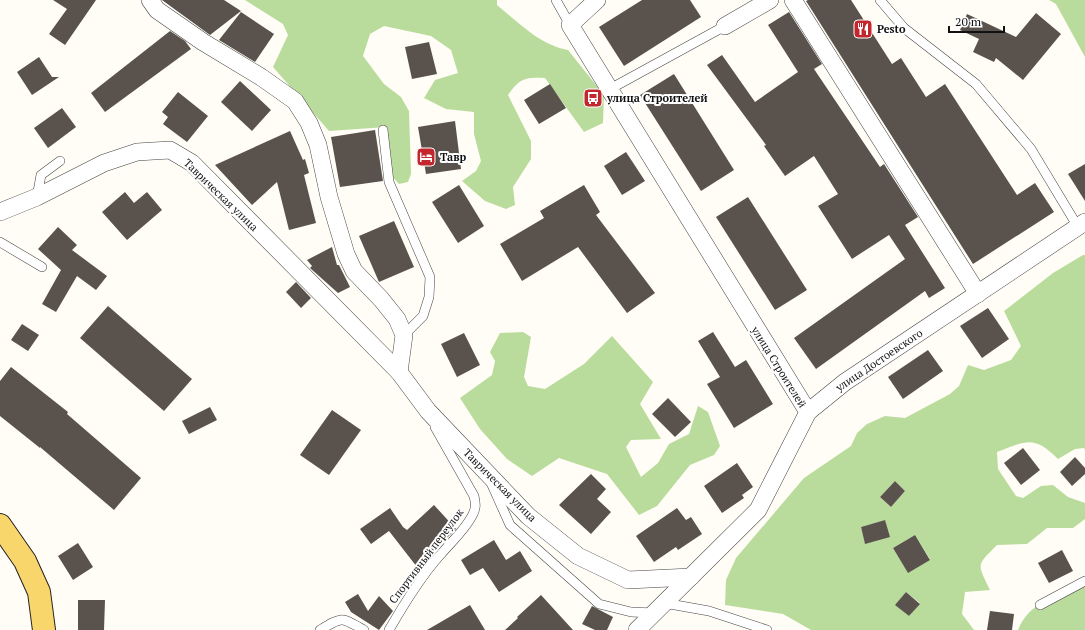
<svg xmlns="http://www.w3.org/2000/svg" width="1085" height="630" font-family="'PT Serif',serif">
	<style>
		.forest { fill: #b9dc9c; fill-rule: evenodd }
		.building { fill: #5a524d }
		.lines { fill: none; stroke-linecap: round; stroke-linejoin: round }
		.service-casing { stroke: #444; stroke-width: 10 }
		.minor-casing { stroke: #444; stroke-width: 18 }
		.primary-casing { stroke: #222; stroke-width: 24 }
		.service { stroke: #fff; stroke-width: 9 }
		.minor { stroke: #fff; stroke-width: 17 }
		.primary { stroke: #f9d66b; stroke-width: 22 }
		.labels { text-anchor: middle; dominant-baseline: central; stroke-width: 4; stroke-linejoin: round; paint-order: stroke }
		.poi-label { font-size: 11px; font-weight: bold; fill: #111; stroke: #fff; text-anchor: start }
		.street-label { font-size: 11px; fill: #111; stroke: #fff }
	</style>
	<rect width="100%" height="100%" fill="#fffdf5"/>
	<g class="forest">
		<path d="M245 0H497V5C519 23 540 45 568 50L604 95 603 123 584 132 545 78C525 77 520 78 508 95L531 141V159L513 187 515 205 506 209 485 201 462 181 476 171 481 161 474 134V112L446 109 424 98 435 80 458 73 451 50 431 36 384 26 370 34 363 56 384 84 401 97 409 111 411 174 408 182 399 184 392 176 387 127 329 131 273 67 288 35 283 24Z"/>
		<polygon points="1049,0 1085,0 1085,57 1056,4"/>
		<path d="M1083 255H1085V450L1084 448 1075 449 1058 459C1034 435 1026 441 997 452L998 469 1016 496 1023 498 1041 486 1053 485 1068 497 1085 503V519L1073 528H1047L1027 544 997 545C976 566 977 563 990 590L965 592 962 614 974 630H811L783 614 725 605 726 580 736 558 804 478 851 446 857 433 867 424 885 416 905 418 950 394 959 386 968 365 984 370 1011 360 1021 346 1004 311 1053 273ZM895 481 905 491 891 507 880 497ZM885 520 865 543 861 527ZM915 535 930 559 908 572 893 548ZM906 592 920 603 909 616 896 605Z"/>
		<polygon points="523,332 531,337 524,377 528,386 545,389 584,364 612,336 653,382 640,404 661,439 631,440 626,447 641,477 658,463 669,444 689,434 698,406 708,412 720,446 714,455 690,465 657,506 639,515 607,474 559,458 532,476 507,459 480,429 460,398 492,375 495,361 490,352 500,333"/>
		<path d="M1085 587V630H1018C1030 600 1058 597 1085 587Z"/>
	</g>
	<g class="building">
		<polygon points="53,0 96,0 65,45 49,34 67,9"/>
		<polygon points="162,0 224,0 241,11 210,35"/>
		<polygon points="642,0 690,0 701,17 624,66 599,27"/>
		<polygon points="808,0 851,0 892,64 901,58 926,97 945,84 1017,195 1035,183 1054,212 973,264 806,1"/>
		<polygon points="241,12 274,34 255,62 219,40"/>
		<polygon points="789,12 822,64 814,69 880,167 884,164 918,217 905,225 945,288 929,298 925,291 816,369 794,338 905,259 889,235 852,259 818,206 838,194 814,156 785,176 764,146 766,145 707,65 722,55 755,102 798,72 768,25"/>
		<polygon points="1036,13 1061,34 1023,80 996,58 994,62 973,52 979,39 960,30 967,14 1016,37"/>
		<polygon points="170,31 185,41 191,49 105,112 91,93"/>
		<polygon points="429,42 437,74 412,79 405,47"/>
		<polygon points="39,57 52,77 59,77 32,95 17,72"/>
		<polygon points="674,74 734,170 701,191 640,95"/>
		<polygon points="240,81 271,110 252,131 221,102"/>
		<polygon points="550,84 566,108 539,124 524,100"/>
		<polygon points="178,92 208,116 187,142 163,124 168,117 162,112"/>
		<polygon points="62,108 76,127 48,148 34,128"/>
		<polygon points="455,121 461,169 426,174 418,127"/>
		<polygon points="375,130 383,181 340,187 331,137"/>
		<polygon points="290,131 303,160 305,159 309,173 304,175 316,223 289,230 277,182 252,205 215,165"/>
		<polygon points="626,152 645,181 622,195 604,166"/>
		<polygon points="1085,164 1085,201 1068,174"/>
		<polygon points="459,185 484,226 458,243 432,202"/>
		<polygon points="584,185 600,212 596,215 655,293 627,313 578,247 522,281 500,244 544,218 540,211"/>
		<polygon points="125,192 134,203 147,192 162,210 127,240 102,212"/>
		<polygon points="748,197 807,290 775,310 716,217"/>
		<polygon points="394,221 414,267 379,282 359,236"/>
		<polygon points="58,227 77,245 72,250 107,276 96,290 77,276 56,312 42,304 61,270 38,249"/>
		<polygon points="332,247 337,265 339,265 350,287 338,293 310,268 312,266 307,260"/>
		<polygon points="296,282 311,298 301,308 286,292"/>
		<polygon points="108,306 192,379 164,411 80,338"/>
		<polygon points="988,308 1009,339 982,358 960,326"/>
		<polygon points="22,324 39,335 28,351 11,340"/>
		<polygon points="713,332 735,367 746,360 773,404 734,428 707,384 720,377 698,341"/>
		<polygon points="464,333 480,365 457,377 441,344"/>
		<polygon points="928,350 943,371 903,399 888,377"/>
		<polygon points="11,367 68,412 67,414 141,478 114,510 40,447 40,448 0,416 0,381"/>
		<polygon points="668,398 691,422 675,437 652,414"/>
		<polygon points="210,407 217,420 189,434 182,421"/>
		<polygon points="332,410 361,430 329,475 300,455"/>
		<polygon points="1023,448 1040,470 1021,485 1004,463"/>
		<polygon points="1075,457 1085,468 1085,474 1072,486 1060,472"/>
		<polygon points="737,463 753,487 742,495 744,498 722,513 704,486"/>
		<polygon points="591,474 606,489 597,499 611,512 591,534 559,505"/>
		<polygon points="895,481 905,491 891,507 880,497"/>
		<polygon points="434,505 456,529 417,567 389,531 371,544 360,529 390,508 403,527 407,530"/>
		<polygon points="677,508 686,520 691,517 702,534 678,550 676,547 654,562 636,536"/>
		<polygon points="885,520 890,537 865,544 861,527"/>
		<polygon points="915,535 930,560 908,573 893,548"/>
		<polygon points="494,540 506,560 520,551 532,571 499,592 483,568 470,575 461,560"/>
		<polygon points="78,543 93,567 73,580 58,556"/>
		<polygon points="1062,550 1073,571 1049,583 1038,563"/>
		<polygon points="906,592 920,604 909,616 895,605"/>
		<polygon points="358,594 368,611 379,596 393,611 379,630 351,612 345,602"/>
		<polygon points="541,595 573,630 505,630 518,618 517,617"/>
		<polygon points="78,600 105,600 104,630 78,630"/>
		<polygon points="470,605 485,630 427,630"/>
		<polygon points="592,606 613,617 607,630 595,630 582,624"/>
		<polygon points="990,611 1014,614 1012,630 987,630"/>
	</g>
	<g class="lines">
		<g class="service-casing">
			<g id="service">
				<polyline points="556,0 570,25"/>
				<polyline points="880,0 904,28 976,84 1031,149 1078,227"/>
				<polyline points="610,89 725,26"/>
				<polyline points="383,130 389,182 430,277 429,297 423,316 404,335"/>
				<polyline points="37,197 41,175 60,161"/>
				<polyline points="0,242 42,267"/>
				<polyline points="492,485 510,525 599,604 631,612 654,613"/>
				<polyline points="664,603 709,611 767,630"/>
				<polyline points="1040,605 1085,581"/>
				<path d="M320 630C343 616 341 617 364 630"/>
				<path d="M389 630C404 604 421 576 441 554 452 541 464 531 472 516 476 509 476 504 474 496L435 427"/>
			</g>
		</g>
		<g class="minor-casing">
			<g id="minor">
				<polyline points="150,0 157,10 203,42 261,77 295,101 309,123 318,145 329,197 346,254 354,271 381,299 397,319 404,335 399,372"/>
				<polyline points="597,0 570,25 808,412"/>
				<polyline points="793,0 978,294"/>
				<polyline points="725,26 770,0"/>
				<polyline points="0,212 37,197 104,163 137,152 170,150 192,163 399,372 428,411 528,516 578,556 628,580 691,577"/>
				<polyline points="637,630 758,510 808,412 845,382 1085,222"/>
			</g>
		</g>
		<g class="primary-casing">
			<polyline id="primary" points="0,525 25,561 39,592 44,630"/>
		</g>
		<use href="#service" class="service"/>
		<use href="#minor" class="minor"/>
		<use href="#primary" class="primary"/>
	</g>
	<defs>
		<g id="restaurant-square" transform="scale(1)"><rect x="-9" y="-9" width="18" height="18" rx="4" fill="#c4262e" stroke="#fff"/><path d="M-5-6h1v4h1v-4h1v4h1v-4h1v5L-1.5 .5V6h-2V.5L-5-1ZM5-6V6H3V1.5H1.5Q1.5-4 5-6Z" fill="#fff"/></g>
		<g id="bus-square" transform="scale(1)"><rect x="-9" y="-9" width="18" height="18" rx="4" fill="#c4262e" stroke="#fff"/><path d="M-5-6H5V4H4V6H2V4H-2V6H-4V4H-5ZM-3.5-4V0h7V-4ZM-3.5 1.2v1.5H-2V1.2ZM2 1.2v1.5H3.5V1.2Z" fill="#fff"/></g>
		<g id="hotel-square" transform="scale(1)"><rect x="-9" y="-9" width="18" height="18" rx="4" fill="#c4262e" stroke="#fff"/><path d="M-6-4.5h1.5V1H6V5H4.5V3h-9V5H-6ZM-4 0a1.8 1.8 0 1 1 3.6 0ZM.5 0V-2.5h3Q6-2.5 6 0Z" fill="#fff"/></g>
	</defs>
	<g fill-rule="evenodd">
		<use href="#restaurant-square" x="863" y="29"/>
		<use href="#bus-square" x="593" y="98"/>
		<use href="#hotel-square" x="426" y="157"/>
	</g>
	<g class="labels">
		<g class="poi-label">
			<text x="877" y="29">Pesto</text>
			<text x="607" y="98">улица Строителей</text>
			<text x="440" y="157">Тавр</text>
		</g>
		<g class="street-label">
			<text transform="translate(221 195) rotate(44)">Таврическая улица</text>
			<text transform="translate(879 360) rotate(-34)">улица Достоевского</text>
			<text transform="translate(779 367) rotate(58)">улица Строителей</text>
			<text transform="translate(500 485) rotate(45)">Таврическая улица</text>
			<text transform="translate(426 556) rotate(-53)">Спортивный переулок</text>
		</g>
	</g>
	<path d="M949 26v6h55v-6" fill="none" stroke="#111111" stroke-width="2"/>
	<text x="955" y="26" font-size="12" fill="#111111" stroke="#ffffff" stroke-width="3" paint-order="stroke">20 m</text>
</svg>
